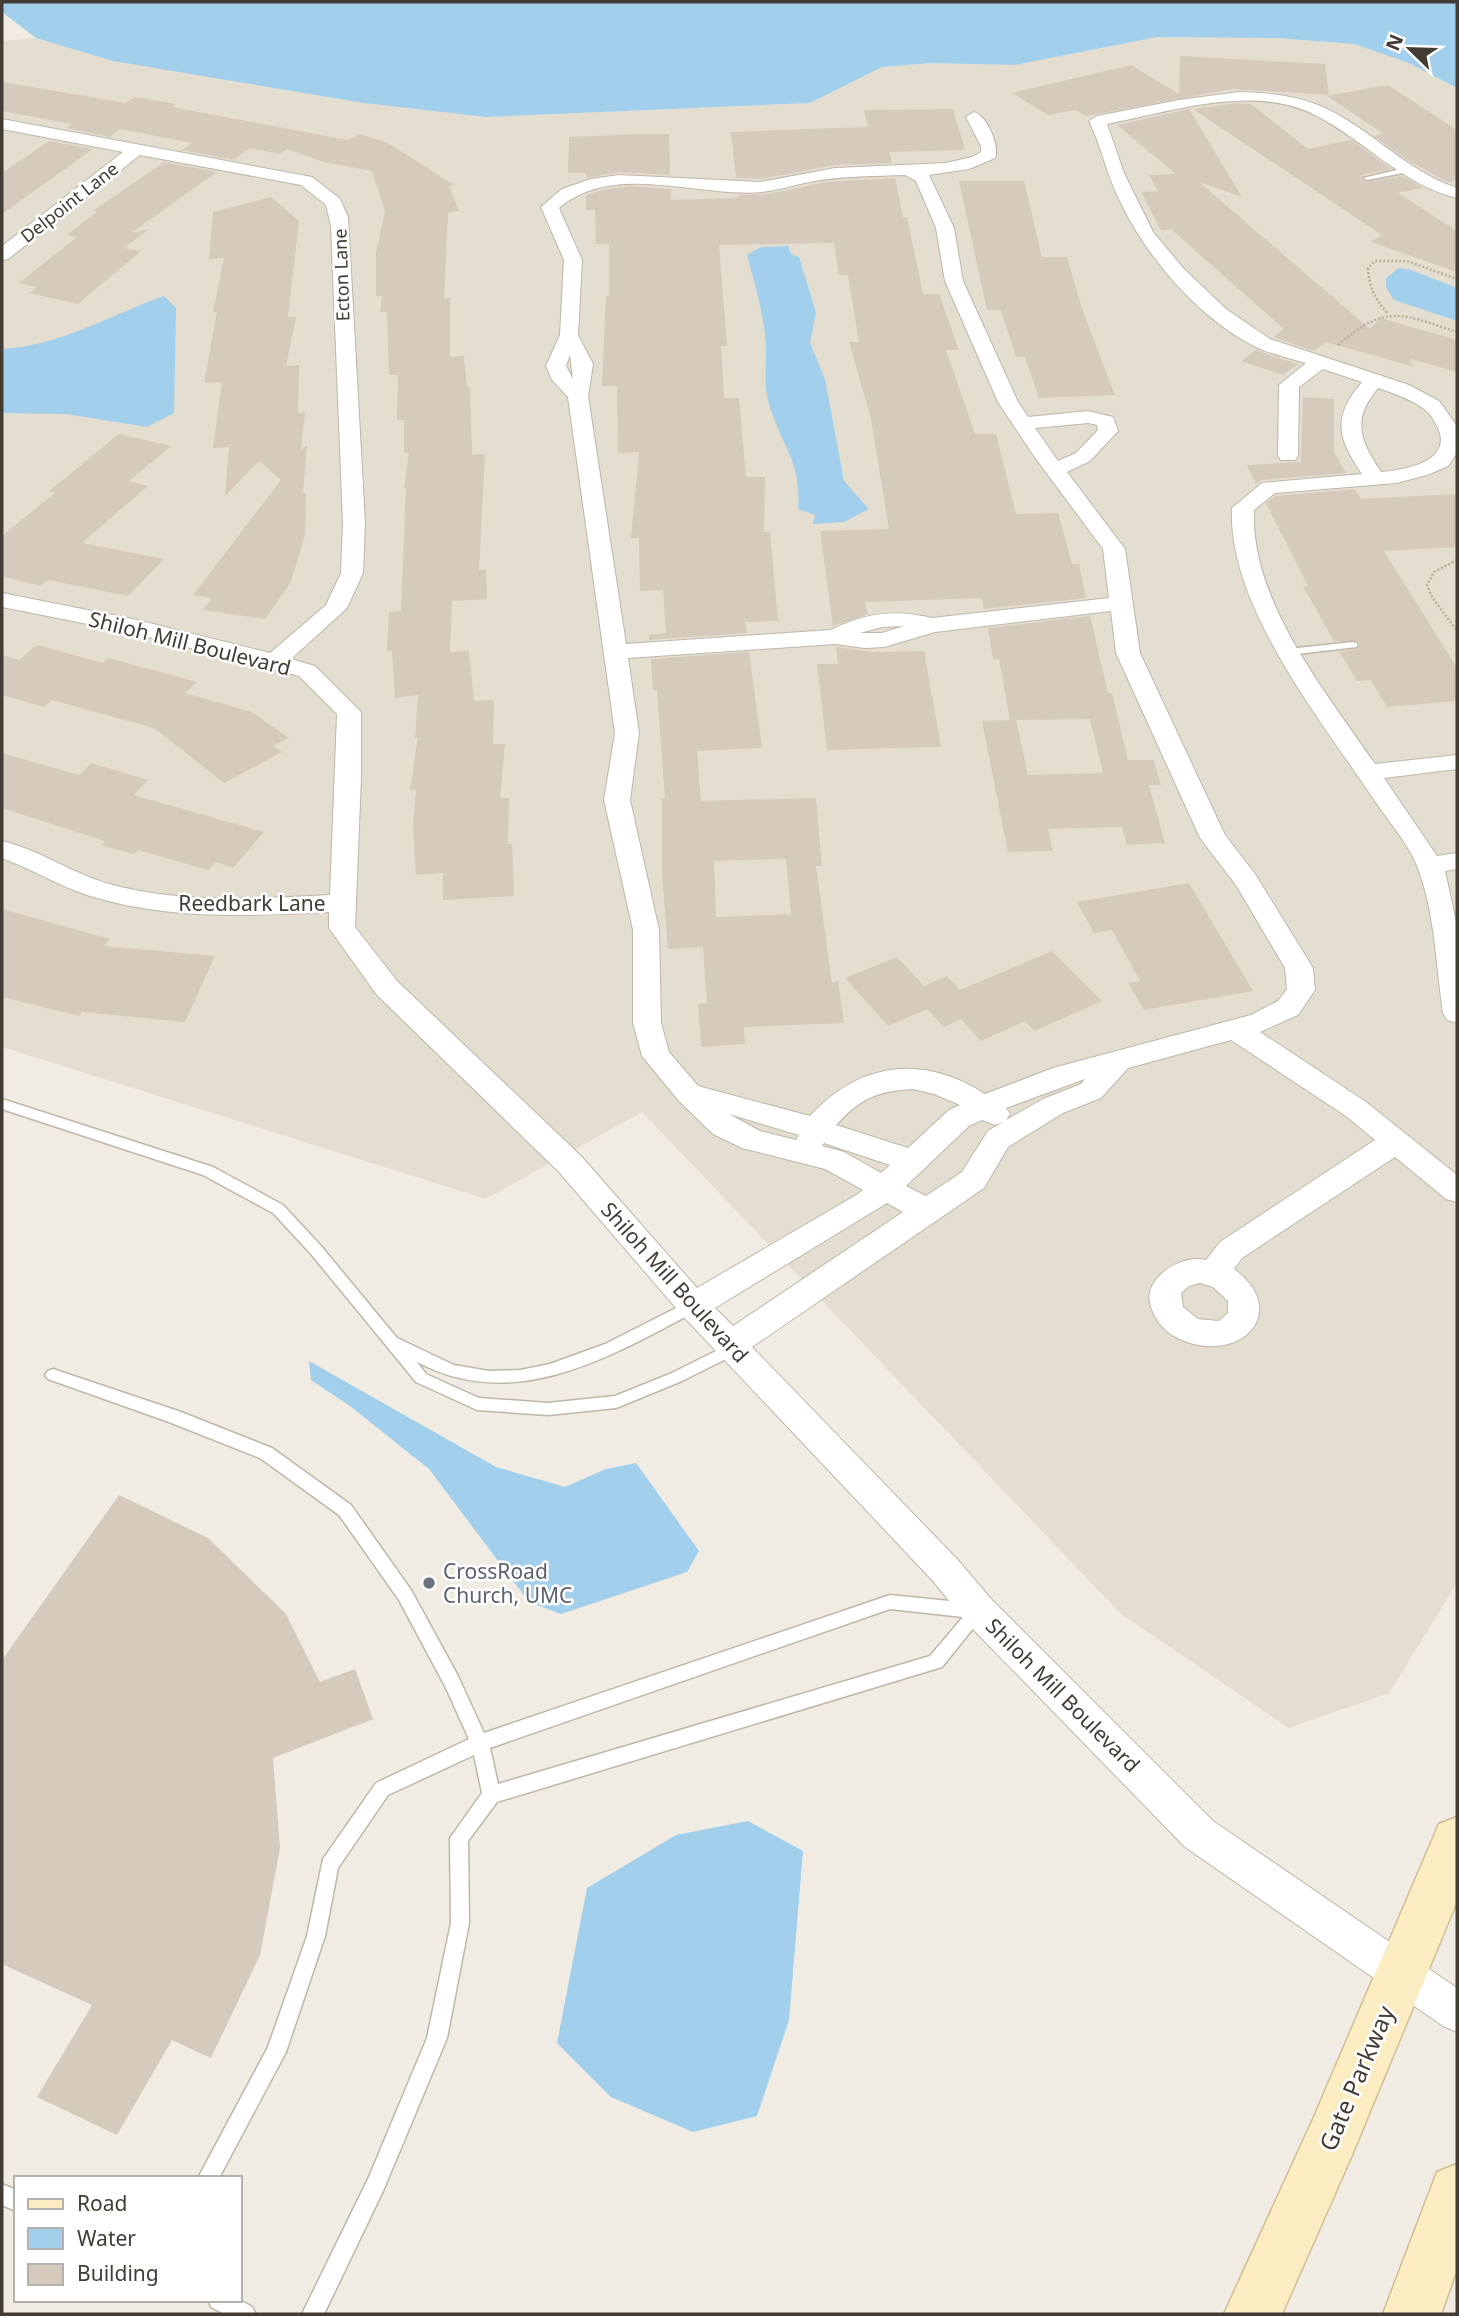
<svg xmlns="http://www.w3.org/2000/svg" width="1459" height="2316" font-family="'Noto Sans',sans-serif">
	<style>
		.residential { fill: #e4ded1 }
		.water { fill: #a1cfec }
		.building { fill: #d5cabc; fill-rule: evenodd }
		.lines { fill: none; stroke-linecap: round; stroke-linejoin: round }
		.lane-casing { stroke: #beb6a9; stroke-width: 3 }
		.street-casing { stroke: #beb6a9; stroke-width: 2 }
		.secondary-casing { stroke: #cfbe95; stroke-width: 3 }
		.path { stroke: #bcaf98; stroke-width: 2.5; stroke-dasharray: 2 2; stroke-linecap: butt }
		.lane { fill: #fff; fill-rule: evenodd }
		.street { fill: #fff; fill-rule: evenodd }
		.secondary { fill: #fcecc2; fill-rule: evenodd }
		.worship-dot { fill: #6b7280; stroke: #fff; stroke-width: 2.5 }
		.labels { text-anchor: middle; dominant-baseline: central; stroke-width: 5; stroke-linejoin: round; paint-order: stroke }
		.far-street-label { font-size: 18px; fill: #423c34; stroke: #fff }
		.street-label { font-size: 21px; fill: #423c34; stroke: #fff }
		.worship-label { font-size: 21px; fill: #5b616d; stroke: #fff; text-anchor: start }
		.near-street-label { font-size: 24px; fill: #423c34; stroke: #fff }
	</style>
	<rect width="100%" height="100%" fill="#f1ece3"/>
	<polygon class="residential" points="1157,37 1277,38 1354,44 1409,63 1457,88 1457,1583 1389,1693 1289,1728 1121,1614 642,1112 486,1199 2,1047 2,41 36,38 113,61 363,103 486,117 810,103 882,67 932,63 1015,65"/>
	<g class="water">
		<polygon points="2,2 1457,2 1457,88 1409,63 1354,44 1277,38 1157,37 1015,65 932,63 882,67 810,103 486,117 363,103 113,61 36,38 2,12"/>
		<path d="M788 246 791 254 799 257 816 313 810 343 825 379 844 481 869 509 844 522 813 524 815 515 798 509C802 460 779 443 768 400 764 384 766 368 766 352 766 320 755 286 747 255L761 247Z"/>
		<polygon points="1399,268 1411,270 1457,288 1457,321 1394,300 1386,287 1386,278"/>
		<path d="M164 296 176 308 174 413 147 427 66 414 2 413V349C60 346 110 315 164 296Z"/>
		<polygon points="309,1361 496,1467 565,1487 606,1469 636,1463 699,1551 687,1572 561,1614 529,1602 429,1469 350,1406 311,1380"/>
		<polygon points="748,1821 803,1851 789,2020 757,2116 693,2132 611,2097 557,2043 587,1888 676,1835"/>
	</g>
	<g class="building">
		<polygon points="1180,56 1325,64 1329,95 1233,89 1086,116 1076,110 1048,115 1012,93 1131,65 1179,94"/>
		<polygon points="2,82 126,103 135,97 176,104 172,107 348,140 360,134 388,143 454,185 449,186 459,211 448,212 444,298 450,298 450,357 464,356 467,387 470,387 472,455 485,454 479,570 486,569 487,599 452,601 450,652 469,651 474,701 494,700 493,744 505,744 500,798 509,798 508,844 512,844 514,896 443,900 443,873 416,875 413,825 416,790 410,790 418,737 415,738 418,695 395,698 392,651 387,651 389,612 401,611 406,488 404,488 409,453 404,453 404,420 397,420 398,375 389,375 387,312 380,312 382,296 376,296 376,253 385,211 372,171 324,162 287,149 280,154 250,148 234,160 182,150 192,143 120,129 110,137 66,128 72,124 2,111"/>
		<polygon points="1388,85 1457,130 1457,180 1449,182 1440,178 1406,159 1374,136 1384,134 1327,96"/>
		<polygon points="1237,103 1251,104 1308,149 1351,140 1391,169 1362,175 1360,179 1366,182 1402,176 1423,188 1398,193 1457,231 1457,272 1371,242 1382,235 1193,109"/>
		<polygon points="953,109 965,150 889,152 892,163 835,165 760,179 736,178 731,132 868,127 864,110"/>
		<polygon points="1189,109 1242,197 1199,182 1370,329 1380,318 1457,340 1457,372 1411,359 1409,362 1415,367 1326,342 1314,351 1273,337 1284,329 1171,229 1161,230 1141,192 1158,191 1149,175 1176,174 1117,125"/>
		<polygon points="641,134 669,134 670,175 619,172 586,178 586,173 568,173 569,137"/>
		<polygon points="49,141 93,149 2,214 2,173"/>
		<polygon points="164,162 217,172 131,233 149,229 124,248 141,251 78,304 29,293 37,287 19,283 77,237 67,235 98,211 93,211"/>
		<polygon points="895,178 903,217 907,217 923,294 939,294 959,350 946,350 975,434 996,434 1016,514 1058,513 1072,564 1079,564 1086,598 984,609 982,598 865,602 868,614 833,626 820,531 889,529 871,419 849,342 859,342 848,275 839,275 834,243 719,245 727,346 721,346 724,398 739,398 746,477 765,477 764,532 770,532 778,621 745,622 747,633 649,640 649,635 666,633 663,590 640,591 639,538 631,538 639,452 618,453 617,386 602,386 606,296 609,296 609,244 596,244 595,210 586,210 586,195 606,189 631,186 671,189 671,200 738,198 738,195 769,194 826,182"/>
		<polygon points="959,181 1024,181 1042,257 1067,257 1082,309 1115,395 1039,398 1025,357 1016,357 1001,310 987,310"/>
		<polygon points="271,197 299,221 288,317 296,317 286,366 299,365 298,413 305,412 301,450 307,445 303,493 306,493 305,534 291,582 265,619 203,610 212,598 193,595 281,480 259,461 225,496 229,447 213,448 222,382 204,383 217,312 213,312 224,258 209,259 213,212"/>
		<polygon points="1256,350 1272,356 1298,364 1283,375 1241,361"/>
		<polygon points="1303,397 1334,399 1334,452 1346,473 1262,480 1256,484 1247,465 1301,462"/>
		<polygon points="119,434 171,446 129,481 148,486 82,543 164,559 128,596 48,580 40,586 2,576 2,536 55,493 49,491"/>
		<polygon points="1355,489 1361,499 1457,494 1457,547 1384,551 1457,668 1457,701 1387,707 1371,680 1357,681 1340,652 1359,649 1359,641 1334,641 1303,586 1308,586 1266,503 1276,496"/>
		<path d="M1090 616 1108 693H1112L1128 760H1154L1161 785H1149L1165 843 1127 845 1122 827 1048 829 1053 851 1008 852 982 721 1010 720 999 659H993L988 628ZM1090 719 1103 773 1028 775 1016 720Z"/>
		<polygon points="37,645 103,663 108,658 197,682 185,693 252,712 289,738 273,746 282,752 224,783 154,728 52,700 44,707 2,695 2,655 19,660"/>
		<polygon points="836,647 874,652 924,651 941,747 827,750 817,664 838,664"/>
		<path d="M749 652 762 748 697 751 701 801 816 798 822 866H816L832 983 838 981 844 1023 744 1027 745 1044 701 1047 698 1004 707 1003 703 947 668 949 662 874V798H665L657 690H653L651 659ZM786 859 791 914 716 917 714 861Z"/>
		<polygon points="2,753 79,775 91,763 148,780 134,795 264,832 233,868 216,862 208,870 138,850 134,854 101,845 105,841 2,808"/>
		<polygon points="1189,883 1253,991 1144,1010 1128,983 1140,981 1112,930 1094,933 1077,902"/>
		<polygon points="2,909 110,939 104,946 215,956 185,1022 82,1012 79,1016 2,997"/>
		<polygon points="1052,951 1102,1001 1034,1031 1025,1021 981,1041 961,1019 944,1027 927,1009 888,1026 845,978 897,957 924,986 947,976 960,990"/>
		<polygon points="119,1495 208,1538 286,1614 320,1682 355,1669 373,1719 273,1758 280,1848 260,1955 211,2058 172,2040 117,2135 37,2097 92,2005 2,1964 2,1660"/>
	</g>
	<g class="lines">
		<g class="lane-casing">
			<g id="lane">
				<polygon points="1405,168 1408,168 1408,172 1367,180 1363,178"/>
				<polygon points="1353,642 1357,643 1357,647 1288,655 1283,652 1288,649"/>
				<path d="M2 1099 213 1167 283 1205 321 1246 397 1338 454 1365 489 1371 520 1370 550 1364 605 1344 688 1302H698L700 1306 698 1310C610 1357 515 1414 417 1362L426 1374 479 1398 548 1403 615 1396 672 1373 728 1345 733 1343 738 1345 741 1349 738 1353 682 1381 616 1408 548 1415 477 1410 416 1382 311 1254 273 1213 203 1175 2 1109Z"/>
				<path d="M53 1369 181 1412 272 1448 351 1505 411 1590 458 1676 484 1733 890 1595 979 1604 985 1606 987 1611 942 1667 497 1802 468 1841 469 1923 447 2038 383 2191 324 2314H302L369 2177 427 2038 451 1923 450 1838 482 1793 474 1755 388 1795 338 1868 325 1936 286 2052 219 2178H198L268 2047 307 1936 323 1859 376 1783 469 1739 446 1688 399 1600 339 1515 260 1458 169 1422 48 1379 45 1375 48 1371ZM890 1609 963 1617 930 1656 498 1784 490 1748Z"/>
				<polygon points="2,2184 16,2190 16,2211 2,2205"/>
				<polygon points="208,2300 240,2300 252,2307 256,2314 224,2314 211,2307"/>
			</g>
		</g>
		<g class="street-casing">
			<g id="street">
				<path d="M1239 92C1268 93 1296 95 1323 107 1371 129 1406 171 1457 188V198C1400 184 1364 139 1313 114 1251 84 1170 112 1107 124L1124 173 1153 232 1184 269 1226 309 1270 339 1409 385 1439 401 1457 426V453L1448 466 1430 474 1397 483 1275 493 1254 510C1250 601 1326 692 1375 764L1457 755V769L1384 778 1437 856 1457 853V869L1445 871 1457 926V1023L1447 1020 1443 1013C1436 966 1435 911 1417 866 1409 845 1390 823 1377 804 1324 724 1227 606 1232 508L1262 483 1362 474C1337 437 1332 418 1362 382L1323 369 1299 387 1298 456 1295 460H1281L1278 456 1279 385 1306 363C1289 358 1270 354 1254 346 1197 317 1144 254 1118 197 1106 172 1101 145 1089 121L1097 116 1179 100ZM1378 388C1393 393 1410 399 1423 408 1429 412 1434 420 1437 426 1455 461 1406 470 1381 472 1360 440 1351 420 1378 388Z"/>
				<path d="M974 112C987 116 1000 146 995 158L969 169 929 175 954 228 963 281 1018 402 1028 417 1088 411 1113 417 1118 431 1090 461 1067 472 1125 549 1140 653 1225 835 1255 874 1313 968 1315 990 1298 1015 1260 1032 1366 1102 1457 1175V1202L1446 1199 1395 1157 1242 1258 1234 1269C1288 1308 1247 1360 1190 1343 1175 1338 1164 1332 1156 1318 1152 1311 1148 1301 1150 1292 1155 1271 1185 1255 1206 1260L1220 1242 1375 1140 1346 1116 1231 1040 1128 1068 1101 1098 1063 1113 1008 1147 984 1188 752 1347 957 1559 992 1600 1213 1821 1457 1988V2032L1443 2026 1185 1847 966 1622 933 1581 682 1315 559 1172 377 995 329 928V912C249 916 168 920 90 896 59 886 32 869 2 858V841C39 850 70 872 106 883 178 904 257 899 330 895L337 714 299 676 133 633 2 607V593L133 619 270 653 326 605 341 573 343 523 331 226 326 205 301 185 140 155 8 259 2 260V246L123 152 2 129V119L312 177 340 199 348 217 365 523 363 573 347 608 291 659 315 666 361 712V778L355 927 397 981 581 1156 697 1288 858 1194 863 1190 825 1169 742 1148 713 1134 679 1101 642 1056 633 1023V930L604 800 615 733 568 397 552 380 546 366 560 335 564 260 541 207 562 189 591 179 619 175 760 182 835 168 946 163 972 157 981 152V146L966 117ZM905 175 916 181 936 228 945 281 998 402 1034 456 1103 549 1109 598 932 618C896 609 864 613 831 630L626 644 588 396 593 364 578 335 582 260 559 208C615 161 697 198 762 192 780 190 797 184 814 181 845 176 875 176 905 175ZM570 355 573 379 566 366ZM1088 423 1097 425 1098 430 1076 453 1058 461 1035 428ZM1111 611 1116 653 1200 838 1236 885 1285 968 1287 989 1278 1001 1251 1015 1053 1068 985 1094C922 1054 860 1062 810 1116L698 1086 669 1052 661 1023 659 930 630 800 639 733 628 658 835 644 865 648 884 647 935 632ZM904 626 882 633H860L882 627ZM1085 1079 1081 1084 1043 1099 1006 1120 1010 1114 1006 1108ZM913 1089 934 1094 960 1105 949 1110 908 1148 836 1125C861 1098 877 1091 913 1089ZM729 1114 799 1135 796 1140 760 1131ZM982 1120 995 1125 1003 1122 988 1131 962 1172 926 1196 906 1186 969 1126ZM824 1143 890 1165 881 1173 844 1152 822 1146ZM887 1203 903 1212 733 1326 715 1308ZM1200 1283 1213 1287 1228 1301V1313L1219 1321 1198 1319 1183 1307 1181 1293 1189 1286Z"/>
			</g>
		</g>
		<g class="secondary-casing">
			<g id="secondary">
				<polygon points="1457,1817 1457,1901 1352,2155 1282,2314 1224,2314 1314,2117 1439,1824"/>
				<polygon points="1457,2164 1457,2269 1441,2314 1383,2314 1437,2172"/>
			</g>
		</g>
		<g class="path">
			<path d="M1387 313C1375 299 1369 287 1368 268L1375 261H1407L1457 279"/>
			<path d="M1338 345C1387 303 1401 314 1457 332"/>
			<polyline points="1457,560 1434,572 1427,585 1432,597 1457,631"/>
		</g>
		<use href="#lane" class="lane"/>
		<use href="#street" class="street"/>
		<use href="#secondary" class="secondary"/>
	</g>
	<circle class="worship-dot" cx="429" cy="1583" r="7"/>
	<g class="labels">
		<g class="far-street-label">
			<text transform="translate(69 202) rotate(-38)">Delpoint Lane</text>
			<text transform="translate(341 275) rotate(-92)">Ecton Lane</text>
		</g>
		<g class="street-label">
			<text transform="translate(190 643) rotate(14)">Shiloh Mill Boulevard</text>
			<text x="252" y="903">Reedbark Lane</text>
			<text transform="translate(675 1282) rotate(48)">Shiloh Mill Boulevard</text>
			<text transform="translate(1063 1695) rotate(45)">Shiloh Mill Boulevard</text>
		</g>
		<g class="worship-label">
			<text x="443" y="1571">CrossRoad<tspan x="443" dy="24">Church, UMC</tspan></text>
		</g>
		<g class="near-street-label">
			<text transform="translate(1356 2078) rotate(-67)">Gate Parkway</text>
		</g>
	</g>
	<rect width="1459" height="2316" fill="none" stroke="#423c34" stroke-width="7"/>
	<rect x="14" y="2176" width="228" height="126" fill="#ffffff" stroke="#b3b1ae" stroke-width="2"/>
	<rect x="28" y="2199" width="35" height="10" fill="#fcecc2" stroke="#b3b1ae" stroke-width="2"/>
	<text x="77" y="2211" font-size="21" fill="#423c34">Road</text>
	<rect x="28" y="2228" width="35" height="21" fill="#a1cfec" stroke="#b3b1ae" stroke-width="2"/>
	<text x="77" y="2246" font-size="21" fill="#423c34">Water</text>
	<rect x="28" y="2264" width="35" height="21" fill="#d5cabc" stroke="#b3b1ae" stroke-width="2"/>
	<text x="77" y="2281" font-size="21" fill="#423c34">Building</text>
	<g transform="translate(1410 49) rotate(293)" stroke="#ffffff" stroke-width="5" paint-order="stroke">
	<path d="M0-5L12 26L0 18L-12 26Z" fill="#423c34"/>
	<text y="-10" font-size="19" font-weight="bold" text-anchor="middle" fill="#423c34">N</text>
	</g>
</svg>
